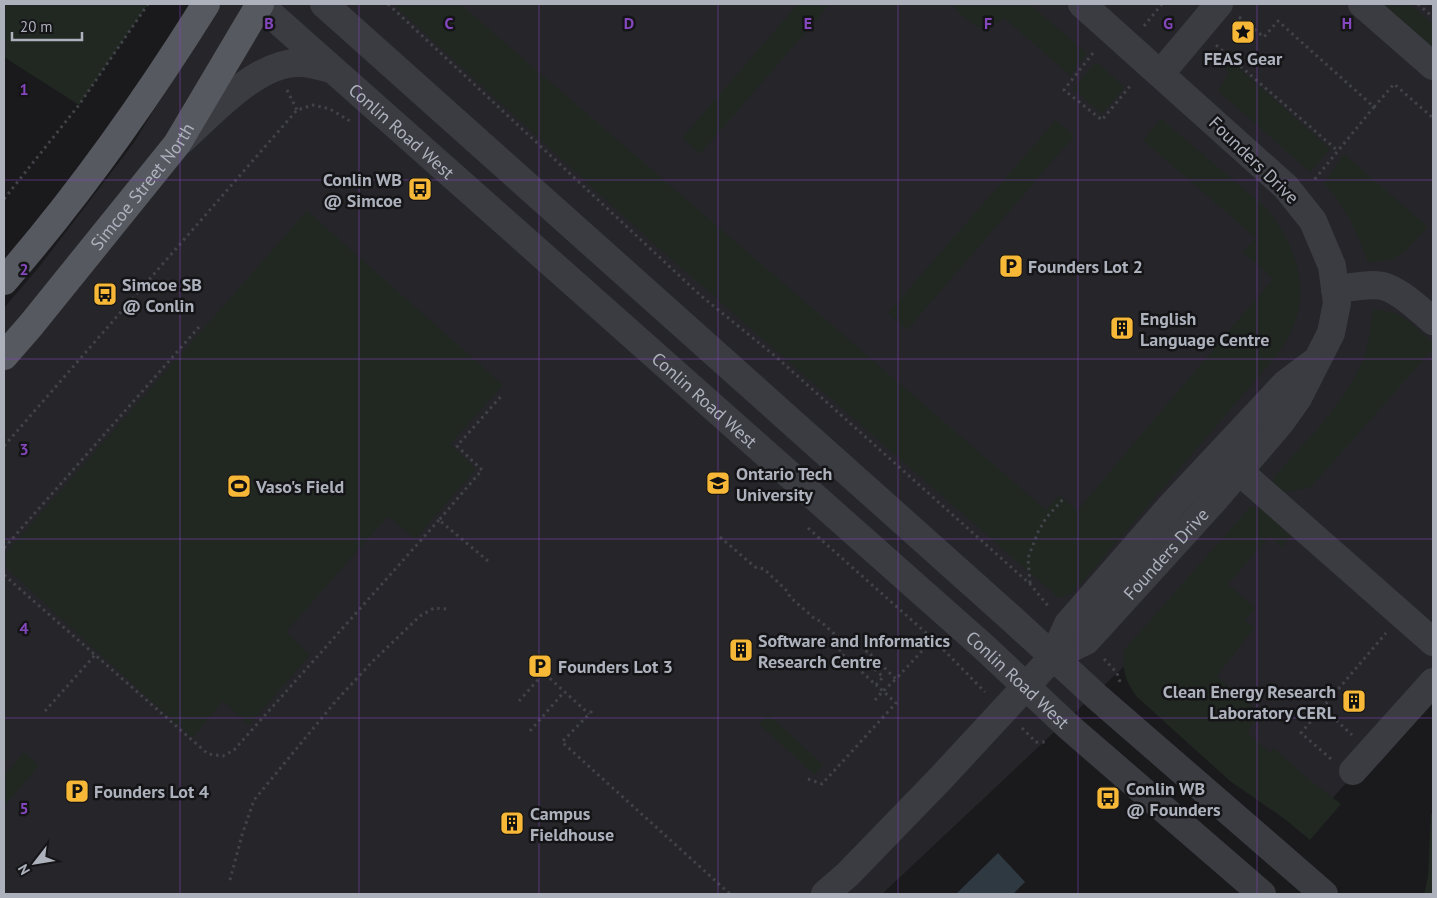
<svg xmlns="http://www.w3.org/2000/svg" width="1437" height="898" font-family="'PT Sans',sans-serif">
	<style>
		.built { fill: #26262a }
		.green { fill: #202821 }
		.water { fill: #2f3942 }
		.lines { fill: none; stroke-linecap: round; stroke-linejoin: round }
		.path { stroke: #414349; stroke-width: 3; stroke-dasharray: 2.5 4; stroke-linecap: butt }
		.minor { stroke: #3b3c42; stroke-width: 28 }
		.major { stroke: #575961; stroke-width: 28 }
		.grid { fill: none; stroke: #8547be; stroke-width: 1; stroke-opacity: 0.55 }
		.labels { text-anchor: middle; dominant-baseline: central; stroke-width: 5; stroke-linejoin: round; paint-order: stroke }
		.poi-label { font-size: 18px; font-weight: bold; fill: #acb1bc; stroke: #151518; text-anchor: start }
		.street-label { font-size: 18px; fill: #acb1bc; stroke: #151518 }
		.grid-label { font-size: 16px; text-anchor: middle; font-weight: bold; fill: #8547be; stroke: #151518; stroke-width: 5; stroke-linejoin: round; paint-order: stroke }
	</style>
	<rect width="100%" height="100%" fill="#1a1a1d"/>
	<polygon class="built" points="219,4 1433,4 1433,686 1313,820 1133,658 882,894 4,894 4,308 39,267 133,144"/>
	<g class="green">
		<polygon points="4,4 148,4 79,105 4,57"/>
		<path d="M393 4H460L1046 510 1060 495 1077 511 1273 279 1243 252 1256 238 1143 140 1161 119 1265 207C1291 237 1309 280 1296 319 1292 332 1285 343 1278 354L1073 593 1059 598 653 243Z"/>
		<polygon points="798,4 830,4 700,154 682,138"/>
		<path d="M952 4H1029L1087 53 1071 76 1004 18C998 21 994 27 987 28 975 30 958 13 952 4Z"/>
		<polygon points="1377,4 1410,4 1433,24 1433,52"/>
		<polygon points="1216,48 1330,149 1310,172 1218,91 1229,72 1212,56"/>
		<polygon points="1096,62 1125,87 1102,114 1073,89"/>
		<polygon points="1056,120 1074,136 907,330 888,313"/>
		<path d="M1344 154 1428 227 1405 251 1393 259 1368 263C1357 230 1347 210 1324 183Z"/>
		<polygon points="307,211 503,385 450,444 476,469 415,539 388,516 286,632 310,655 249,725 223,701 192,738 4,566 4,555"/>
		<path d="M1373 310C1404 310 1412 325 1433 343V349L1311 487 1288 492H1280L1273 482 1274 477C1304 443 1345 404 1362 362 1369 346 1371 327 1373 310Z"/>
		<path d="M1251 506 1264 509 1293 534 1282 547 1270 536 1228 584 1255 608 1245 620 1254 628 1217 676 1260 714 1247 732 1270 753 1274 748 1306 777 1341 804 1310 840 1286 820 1230 781 1136 696C1125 680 1121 668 1125 649Z"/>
		<polygon points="768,714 823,765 815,775 759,724"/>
		<polygon points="24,752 39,766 4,806 4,776"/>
		<polygon points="1433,812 1433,894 1424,894 1428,877 1431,815"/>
	</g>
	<polygon class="water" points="998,853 1025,882 1013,894 956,894"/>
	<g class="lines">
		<g class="path">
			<polyline points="388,4 700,295 775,356 1030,584 1049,607"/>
			<polyline points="1418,4 1433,17"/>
			<polyline points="1239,17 1264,37 1278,21 1374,107 1314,180"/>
			<polyline points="1144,26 1162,4"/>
			<polyline points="1216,45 1338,151"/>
			<polyline points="1093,53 1064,90 1102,120 1131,85"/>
			<polyline points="287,90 297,110"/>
			<polyline points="1374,107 1394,84 1433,118"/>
			<polyline points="4,199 79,105 148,4"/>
			<polyline points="4,446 297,110 313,105 330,109 350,121"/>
			<polyline points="808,528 933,639 985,692"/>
			<polyline points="720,537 755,567 764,569 788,592 790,597 815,619 820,621 839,638 840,652 876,685 883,677 862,657 867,651 896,679 933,639"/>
			<polyline points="4,548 199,327"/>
			<polyline points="488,561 439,520 482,470 457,446 503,394"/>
			<polyline points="4,575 208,754 223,756 234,750 439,520"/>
			<polyline points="1030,583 1028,558 1038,532 1046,518 1064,498"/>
			<polyline points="1104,659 1117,673 1120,682"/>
			<polyline points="875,700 883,691 876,685"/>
			<polyline points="519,701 544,673 589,714"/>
			<polyline points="1322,707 1352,735"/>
			<polyline points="45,711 95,655"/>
			<polyline points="592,711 562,742 730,894"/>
			<polyline points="1022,728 1036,742 1048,742"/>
			<polyline points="530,731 564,692"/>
			<polyline points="1331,759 1301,733 1386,633"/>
			<polyline points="808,779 822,784 896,703 883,691 896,679"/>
			<polyline points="230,880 242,835 254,800 335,702 373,661 420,616 434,608 447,609"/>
		</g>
		<g class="minor">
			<path id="s1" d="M259 4 985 648 1069 727 1262 894"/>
			<polyline points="324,4 1011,618 1097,697 1324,894"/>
			<polyline points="1362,4 1433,66"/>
			<polyline points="1161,73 1219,4"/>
			<path d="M182 140C212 113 259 60 301 63 311 63 321 67 331 69"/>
			<path d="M1335 289C1349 288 1373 282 1386 287 1404 294 1419 309 1433 321"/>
			<polyline points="1239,471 1433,642"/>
			<path id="s2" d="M1053 657 1086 641 1216 498 1281 422 1298 398 1331 333 1337 303 1332 266 1313 221 1286 187 1082 4"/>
			<polyline points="1353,771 1433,682"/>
			<polyline points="825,894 848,874 941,778 1053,657 1068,624 1171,506 1285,384 1313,363"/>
		</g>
		<g class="major">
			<path d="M4 281C78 196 146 100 206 4"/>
			<path id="s3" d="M4 356 31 325 177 144 260 4"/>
		</g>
	</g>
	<path class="grid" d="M180 4V894M359 4V894M539 4V894M718 4V894M898 4V894M1078 4V894M1257 4V894M4 180H1433M4 359H1433M4 539H1433M4 718H1433"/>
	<defs>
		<g id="sight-square" transform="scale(1.25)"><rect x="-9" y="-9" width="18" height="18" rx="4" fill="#f8b837" stroke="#151518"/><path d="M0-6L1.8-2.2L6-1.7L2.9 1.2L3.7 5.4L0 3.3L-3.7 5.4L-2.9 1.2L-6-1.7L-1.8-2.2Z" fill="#111"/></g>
		<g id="bus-square" transform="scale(1.25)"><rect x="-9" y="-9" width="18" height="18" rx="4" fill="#f8b837" stroke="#151518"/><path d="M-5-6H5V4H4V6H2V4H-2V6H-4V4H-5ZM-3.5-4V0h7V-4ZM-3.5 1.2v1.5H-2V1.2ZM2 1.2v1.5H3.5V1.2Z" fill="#111"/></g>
		<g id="parking-square" transform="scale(1.25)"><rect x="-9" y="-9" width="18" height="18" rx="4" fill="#f8b837" stroke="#151518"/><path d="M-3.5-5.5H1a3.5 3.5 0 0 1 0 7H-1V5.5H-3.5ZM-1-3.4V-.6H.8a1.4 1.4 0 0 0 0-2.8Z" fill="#111"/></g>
		<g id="building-square" transform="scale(1.25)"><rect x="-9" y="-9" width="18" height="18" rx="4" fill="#f8b837" stroke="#151518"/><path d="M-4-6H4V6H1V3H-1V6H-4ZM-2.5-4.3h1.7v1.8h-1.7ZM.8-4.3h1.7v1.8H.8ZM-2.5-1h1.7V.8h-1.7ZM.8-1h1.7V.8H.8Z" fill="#111"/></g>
		<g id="university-square" transform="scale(1.25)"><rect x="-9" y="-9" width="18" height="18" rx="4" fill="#f8b837" stroke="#151518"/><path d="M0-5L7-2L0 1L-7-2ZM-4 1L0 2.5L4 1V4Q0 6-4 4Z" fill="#111"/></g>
		<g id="stadium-square" transform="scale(1.25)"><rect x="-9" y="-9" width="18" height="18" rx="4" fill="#f8b837" stroke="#151518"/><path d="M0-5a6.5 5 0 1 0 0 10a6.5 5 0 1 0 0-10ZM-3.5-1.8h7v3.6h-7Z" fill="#111"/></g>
	</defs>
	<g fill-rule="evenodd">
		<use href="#sight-square" x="1243" y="32"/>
		<use href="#bus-square" x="420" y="189"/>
		<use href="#parking-square" x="1011" y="266"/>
		<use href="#bus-square" x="105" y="294"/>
		<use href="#building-square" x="1122" y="328"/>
		<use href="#university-square" x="718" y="483"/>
		<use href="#stadium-square" x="239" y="486"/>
		<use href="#building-square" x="741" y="650"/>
		<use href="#parking-square" x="540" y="666"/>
		<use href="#building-square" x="1354" y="701"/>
		<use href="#parking-square" x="77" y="791"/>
		<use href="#bus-square" x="1108" y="798"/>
		<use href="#building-square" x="512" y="823"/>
	</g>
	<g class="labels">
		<g class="poi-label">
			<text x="1243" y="58" text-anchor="middle">FEAS Gear</text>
			<text x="402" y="179" text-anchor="end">Conlin WB<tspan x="402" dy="21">@ Simcoe</tspan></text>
			<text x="1028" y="266">Founders Lot 2</text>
			<text x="122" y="284">Simcoe SB<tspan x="122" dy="21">@ Conlin</tspan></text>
			<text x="1140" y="318">English<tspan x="1140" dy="21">Language Centre</tspan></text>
			<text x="736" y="473">Ontario Tech<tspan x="736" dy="21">University</tspan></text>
			<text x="256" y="486">Vaso's Field</text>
			<text x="758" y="640">Software and Informatics<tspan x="758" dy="21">Research Centre</tspan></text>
			<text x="558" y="666">Founders Lot 3</text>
			<text x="1336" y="691" text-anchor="end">Clean Energy Research<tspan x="1336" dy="21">Laboratory CERL</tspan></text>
			<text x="1126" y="788">Conlin WB<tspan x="1126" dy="21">@ Founders</tspan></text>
			<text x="94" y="791">Founders Lot 4</text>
			<text x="530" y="813">Campus<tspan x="530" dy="21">Fieldhouse</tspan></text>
		</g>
		<g class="street-label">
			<text stroke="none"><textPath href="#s1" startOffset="191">Conlin Road West</textPath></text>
			<text transform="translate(1254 160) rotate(44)">Founders Drive</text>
			<text stroke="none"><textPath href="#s3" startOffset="219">Simcoe Street North</textPath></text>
			<text stroke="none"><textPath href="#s1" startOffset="596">Conlin Road West</textPath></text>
			<text stroke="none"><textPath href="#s2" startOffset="155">Founders Drive</textPath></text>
			<text stroke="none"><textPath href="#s1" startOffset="1016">Conlin Road West</textPath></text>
		</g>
	</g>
	<g class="grid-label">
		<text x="269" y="29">B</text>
		<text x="449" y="29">C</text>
		<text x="629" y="29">D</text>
		<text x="808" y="29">E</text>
		<text x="988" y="29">F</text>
		<text x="1168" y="29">G</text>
		<text x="1347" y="29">H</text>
		<text x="24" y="95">1</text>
		<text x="24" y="275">2</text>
		<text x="24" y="455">3</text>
		<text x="24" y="634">4</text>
		<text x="24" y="814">5</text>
	</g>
	<rect width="1437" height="898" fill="none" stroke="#acb1bc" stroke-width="10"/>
	<g transform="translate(35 863) rotate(239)" stroke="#151518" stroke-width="4" paint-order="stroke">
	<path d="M0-4L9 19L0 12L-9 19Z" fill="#acb1bc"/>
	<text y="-8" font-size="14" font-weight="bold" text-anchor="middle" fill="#acb1bc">N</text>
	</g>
	<path d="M12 32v8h70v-8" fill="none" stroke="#acb1bc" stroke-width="2.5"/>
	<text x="20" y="32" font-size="15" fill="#acb1bc" stroke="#151518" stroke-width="4" paint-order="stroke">20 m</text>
</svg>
